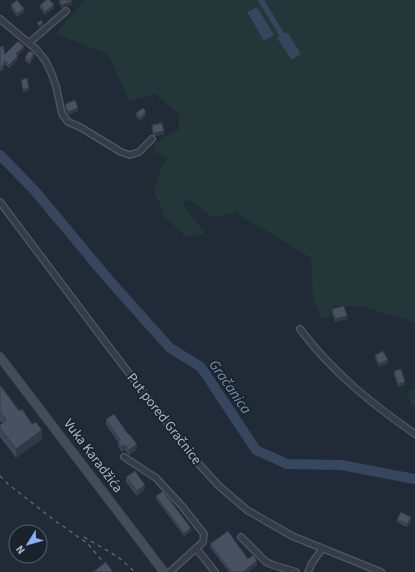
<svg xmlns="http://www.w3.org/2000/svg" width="415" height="572" font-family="'Source Sans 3',sans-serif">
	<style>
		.green { fill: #233638 }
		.water { fill: #36465e }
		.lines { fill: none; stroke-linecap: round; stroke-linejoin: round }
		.canal { stroke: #36465e; stroke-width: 5.5 }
		.river { stroke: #36465e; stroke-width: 10 }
		.street-casing { stroke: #4f5762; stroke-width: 8 }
		.secondary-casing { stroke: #3e4651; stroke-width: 10 }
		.street { stroke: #353c48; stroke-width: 5.5 }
		.secondary { stroke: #434c5b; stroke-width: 8 }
		.rail { stroke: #57606f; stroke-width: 1.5; stroke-dasharray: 4 4; stroke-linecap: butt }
		.wall { fill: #3e4653 }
		.shaded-wall { fill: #323944 }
		.building { fill: #485161; stroke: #323944 }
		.labels { text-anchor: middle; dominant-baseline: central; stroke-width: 3.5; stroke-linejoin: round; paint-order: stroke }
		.street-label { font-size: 14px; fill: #afb7c4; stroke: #1a222c }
		.water-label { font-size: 15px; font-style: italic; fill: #788eab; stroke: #1a222c }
	</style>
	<rect width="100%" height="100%" fill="#212a37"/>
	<g class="green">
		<polygon points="84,0 415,0 415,324 414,322 360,306 334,306 328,318 321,318 313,299 311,258 235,212 214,218 190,200 182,203 206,235 186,236 165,218 154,190 161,169 167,157 154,152 155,143 179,129 179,114 155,94 129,101 108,54 56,34"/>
		<polygon points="415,388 415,407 411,403 406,393"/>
	</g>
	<g class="water">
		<polygon points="257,7 274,35 264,41 247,12"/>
		<polygon points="287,32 301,54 292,60 277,38"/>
	</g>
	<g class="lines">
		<polyline class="canal" points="261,0 282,35"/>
		<polyline class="river" points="0,155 35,191 110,281 170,348 201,367 256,450 287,464 341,465 415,479"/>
		<g class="street-casing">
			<g id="street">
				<polyline points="0,19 36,49 45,60 51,72 56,86 62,114 68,122 80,127 121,152 130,155 139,152 152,139"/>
				<polyline points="29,43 66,11"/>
				<polyline points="0,202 112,351 197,462 219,486 247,510 292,536 381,572"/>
				<path d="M300 329C332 372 372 404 415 434"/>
				<polyline points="124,457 156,478 182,506 204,534 203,542 170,572"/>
				<polyline points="241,537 266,562 273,565 296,572"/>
				<polyline points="196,548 215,572"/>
				<polyline points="308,572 312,563 322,549"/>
			</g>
		</g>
		<g class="secondary-casing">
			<polyline id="secondary" points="0,357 164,572"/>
		</g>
		<use href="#street" class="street"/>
		<use href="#secondary" class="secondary"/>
		<g class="rail">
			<polyline points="0,476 8,484 54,520 87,543 112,572"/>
			<polyline points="84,537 118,557 135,572"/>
		</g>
	</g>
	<g class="wall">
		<polygon points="59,0 72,4 62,8 59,3"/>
		<polygon points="11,5 24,12 17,17 11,8"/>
		<polygon points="40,5 54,8 45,15 40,8"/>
		<polygon points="0,47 5,54 24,49 18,55 18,59 9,68 5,64 2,71 0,70"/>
		<polygon points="34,56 30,64 25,61 25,58"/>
		<polygon points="65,104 78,111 68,115 65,108"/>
		<polygon points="136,113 146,115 140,121 136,116"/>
		<polygon points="152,125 164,134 155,136 153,135 152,129"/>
		<polygon points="332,309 347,319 335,322 332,313"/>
		<polygon points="375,355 388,363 379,367 375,358"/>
		<polygon points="394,371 405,385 398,387 394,375"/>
		<polygon points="0,385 42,439 16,458 0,437 0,425 2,423 0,421"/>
		<polygon points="106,419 137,449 129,455 125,450 122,452 118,446 118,442 106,424"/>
		<polygon points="126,477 145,489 137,496 126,482"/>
		<polygon points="156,496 191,531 184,536 156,499"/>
		<polygon points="397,519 411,521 407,527 397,522"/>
		<polygon points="210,544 248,559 257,565 248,572 229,572 210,547"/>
	</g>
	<g class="shaded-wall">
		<polygon points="72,1 72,4 62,8 62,5"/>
		<polygon points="54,5 54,8 45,15 45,12"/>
		<polygon points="24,9 24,12 17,17 17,14"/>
		<polygon points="43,22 43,25 39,29 39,26"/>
		<polygon points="24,46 24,49 16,57 16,54"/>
		<polygon points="34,53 34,56 30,64 30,61"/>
		<polygon points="18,56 18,59 9,68 9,65"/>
		<polygon points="5,61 5,64 2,71 2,68"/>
		<polygon points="29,88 29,91 23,93 23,90"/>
		<polygon points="78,108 78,111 68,115 68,112"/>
		<polygon points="146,112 146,115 140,121 140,118"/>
		<polygon points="164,131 164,134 155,136 155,133"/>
		<polygon points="347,316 347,319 335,322 335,319"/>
		<polygon points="388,360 388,363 379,367 379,364"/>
		<polygon points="405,382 405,385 398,387 398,384"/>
		<polygon points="42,430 42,439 16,458 16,449"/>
		<polygon points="137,444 137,449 129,455 129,450"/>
		<polygon points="125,445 125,450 122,452 122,447"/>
		<polygon points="145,485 145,489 137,496 137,491"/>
		<polygon points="411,517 411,521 407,527 407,524"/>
		<polygon points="191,528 191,531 184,536 184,533"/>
		<polygon points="257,561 257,565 248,572 243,572"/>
	</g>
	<g class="building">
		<polygon points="17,0 24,9 17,14 11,5"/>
		<polygon points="46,0 50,0 54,5 45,12 40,5"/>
		<polygon points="59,0 71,0 72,1 62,5"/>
		<polygon points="41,20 43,22 39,26 37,23"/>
		<polygon points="18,41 24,46 16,54 18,56 9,65 5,61 2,68 0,67 0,47 3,46 5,54"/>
		<polygon points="29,51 34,53 30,61 25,58"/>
		<polygon points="27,78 29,88 23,90 21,80"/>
		<polygon points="75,100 78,108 68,112 65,104"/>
		<polygon points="143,108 146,112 140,118 136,113"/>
		<polygon points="162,123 164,131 155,133 153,132 152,125"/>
		<polygon points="344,306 347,316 335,319 332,309"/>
		<polygon points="383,351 388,360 379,364 375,355"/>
		<polygon points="401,369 405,382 398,384 394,371"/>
		<polygon points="0,385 19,411 22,409 32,424 36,422 42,430 16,449 0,428 0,425 6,420 0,412"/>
		<polygon points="114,414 128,434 129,434 137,444 129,450 125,445 122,447 118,442 120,440 106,419"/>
		<polygon points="135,471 145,485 137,491 126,477"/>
		<polygon points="163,491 191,528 184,533 156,496"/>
		<polygon points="401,512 411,517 407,524 397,519"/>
		<polygon points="228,531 248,559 253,555 257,561 243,572 230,572 231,571 210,544"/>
		<polygon points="106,562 113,572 93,572"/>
	</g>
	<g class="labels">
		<g class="street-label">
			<text transform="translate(164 419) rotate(52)">Put pored Gračnice</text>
			<text transform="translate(93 456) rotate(53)">Vuka Karadžića</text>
		</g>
		<g class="water-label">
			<text transform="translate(230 387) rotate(55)">Gračanica</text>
		</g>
	</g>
	<g transform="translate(28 544) rotate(233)"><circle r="19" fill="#1a222c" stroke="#565e69"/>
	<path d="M0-3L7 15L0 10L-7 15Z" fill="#86aef3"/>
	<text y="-6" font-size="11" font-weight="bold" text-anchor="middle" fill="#afb7c4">N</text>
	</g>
</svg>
